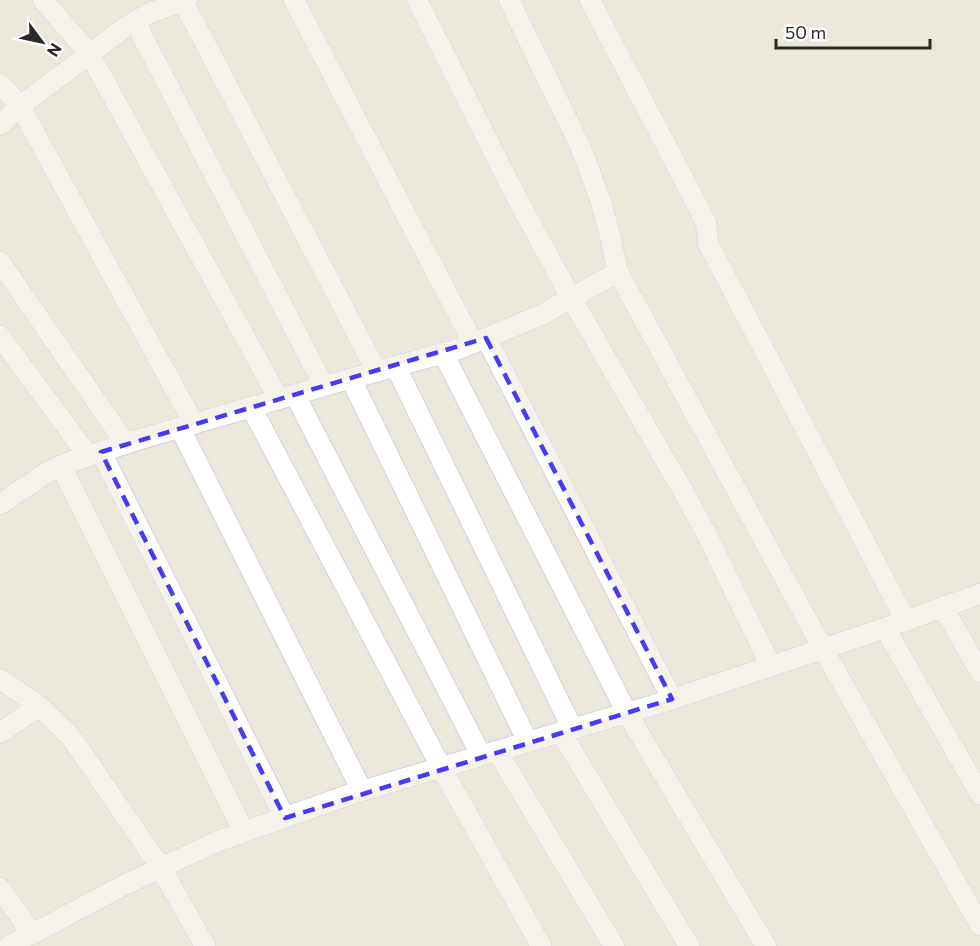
<svg xmlns="http://www.w3.org/2000/svg" width="980" height="946" font-family="Commissioner,sans-serif">
	<style>
		.lines { fill: none; stroke-linecap: round; stroke-linejoin: round }
		.minor-casing { stroke: #d1d0e2; stroke-width: 22 }
		.minor { stroke: #fff; stroke-width: 20 }
		.marked { fill: none; stroke: #443af8; stroke-width: 4.5; stroke-dasharray: 12 8; stroke-linejoin: round }
	</style>
	<rect width="100%" height="100%" fill="#ebe8db"/>
	<g class="lines">
		<g class="minor-casing">
			<g id="minor">
				<polyline points="43,0 89,53 279,399"/>
				<polyline points="294,0 473,343"/>
				<polyline points="417,0 509,183 571,298 682,489 707,535 771,666"/>
				<polyline points="509,0 580,146 600,199 610,235 618,272 823,649 980,925"/>
				<polyline points="590,0 706,222 708,243 906,621"/>
				<polyline points="183,1 377,372"/>
				<polyline points="135,22 324,386"/>
				<polyline points="0,84 20,106 194,424"/>
				<polyline points="0,125 20,106 127,26 152,12 187,0"/>
				<polyline points="0,262 126,444"/>
				<polyline points="0,336 88,456"/>
				<polyline points="486,338 672,699"/>
				<polyline points="443,353 627,713 766,946"/>
				<polyline points="396,367 572,728"/>
				<polyline points="351,379 528,742"/>
				<polyline points="295,395 481,755"/>
				<polyline points="251,407 441,767 541,946"/>
				<polyline points="180,428 362,791"/>
				<polyline points="101,452 285,818"/>
				<polyline points="61,466 244,832"/>
				<polyline points="0,504 48,472 67,463 137,440 335,383 459,349 539,316 618,272"/>
				<polyline points="943,607 980,672"/>
				<polyline points="885,628 980,794"/>
				<polyline points="0,679 39,706 71,737 161,868 205,946"/>
				<polyline points="561,732 689,946"/>
				<polyline points="0,733 39,706"/>
				<polyline points="497,751 614,946"/>
				<polyline points="0,888 32,934"/>
				<polyline points="9,946 126,884 216,842 244,832 351,794 667,701 885,628 980,594"/>
			</g>
		</g>
		<use href="#minor" class="minor"/>
	</g>
	<path d="M0 0H980V946H0ZM486 338 672 699 285 818 101 452Z" fill="#ebe8db" fill-opacity=".55" fill-rule="evenodd"/>
	<path class="marked" d="M486 338 672 699 285 818 101 452Z"/>
	<g transform="translate(42 42) rotate(123)" stroke="#ffffff" stroke-width="4.5" paint-order="stroke">
	<path d="M0-4.5L10 22L0 15L-10 22Z" fill="#292929"/>
	<text y="-9" font-size="16" font-weight="bold" text-anchor="middle" fill="#292929">N</text>
	</g>
	<path d="M776 39v9h154v-9" fill="none" stroke="#292929" stroke-width="3"/>
	<text x="785" y="39" font-size="18" fill="#292929" stroke="#ffffff" stroke-width="4.5" paint-order="stroke">50 m</text>
</svg>
